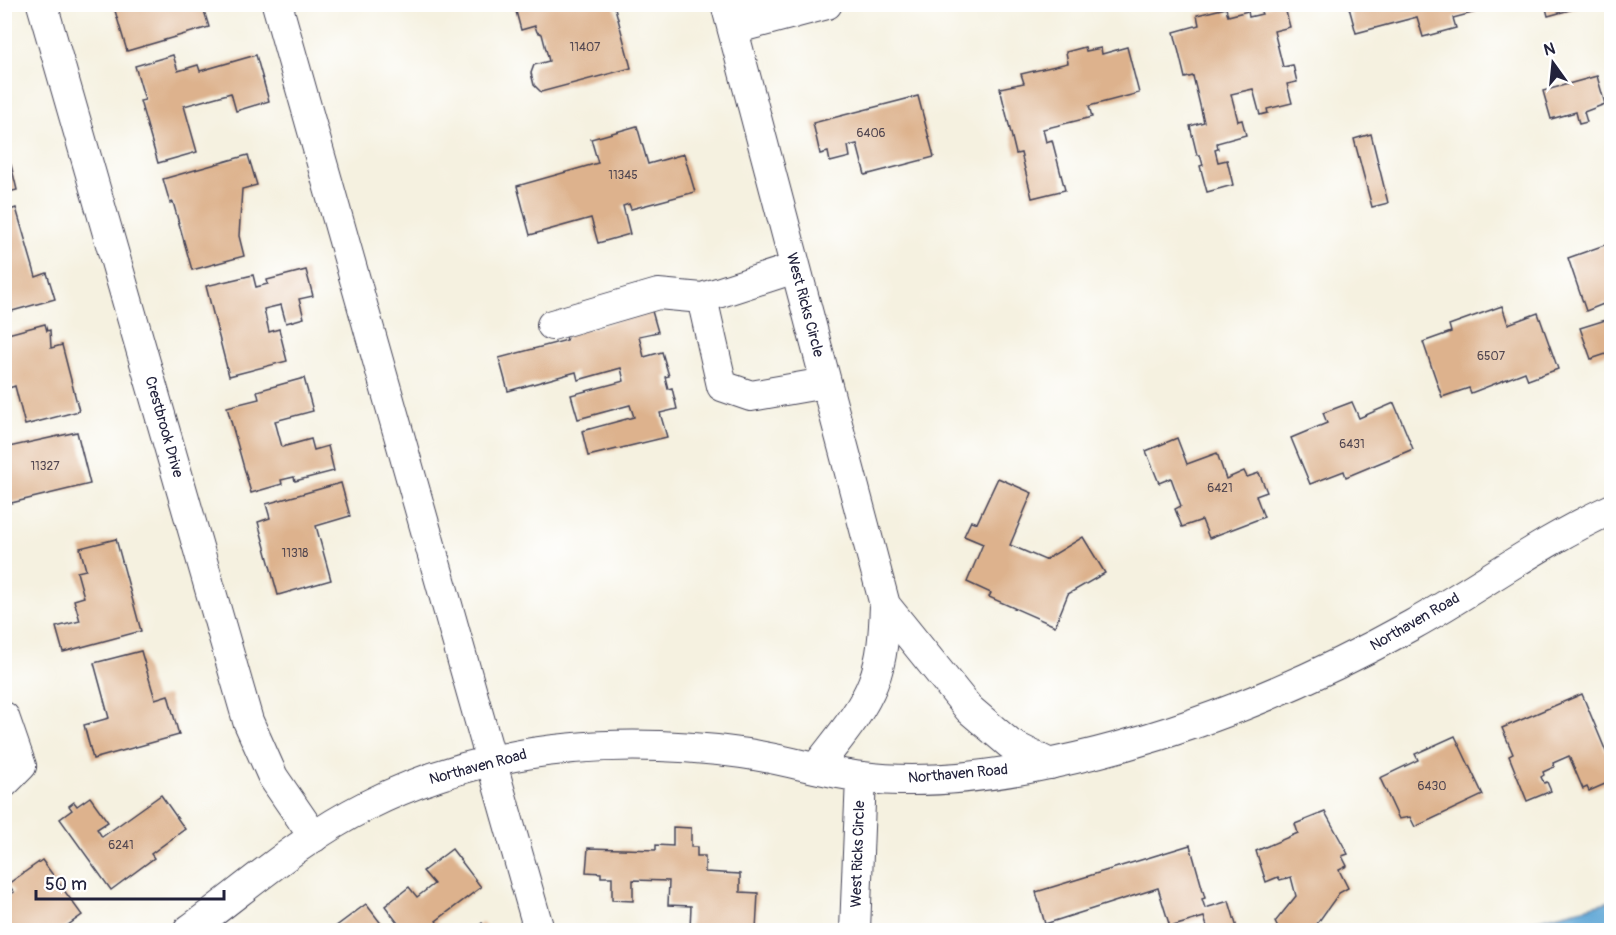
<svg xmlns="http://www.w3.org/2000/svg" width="1616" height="935" font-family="Pangolin,sans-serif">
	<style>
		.water { fill: #60a7d6; stroke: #416488; stroke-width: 1.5 }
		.building { fill: #ddb28d }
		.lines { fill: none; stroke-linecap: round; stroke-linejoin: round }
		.minor-casing { stroke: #424154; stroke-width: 32 }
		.minor { stroke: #fff; stroke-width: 30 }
		.labels { text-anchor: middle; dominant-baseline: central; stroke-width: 5; stroke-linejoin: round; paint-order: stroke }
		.number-label { font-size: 12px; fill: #514650 }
		.street-label { font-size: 15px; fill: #22223b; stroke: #fff }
	</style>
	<rect width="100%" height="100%" fill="#fff"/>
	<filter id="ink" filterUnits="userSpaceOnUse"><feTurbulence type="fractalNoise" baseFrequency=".0167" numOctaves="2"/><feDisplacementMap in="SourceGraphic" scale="12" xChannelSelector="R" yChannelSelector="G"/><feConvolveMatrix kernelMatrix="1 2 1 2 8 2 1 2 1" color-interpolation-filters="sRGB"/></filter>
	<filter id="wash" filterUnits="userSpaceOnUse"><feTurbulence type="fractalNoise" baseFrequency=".008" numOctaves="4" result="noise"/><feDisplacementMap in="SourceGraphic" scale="24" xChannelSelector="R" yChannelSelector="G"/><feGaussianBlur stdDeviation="1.35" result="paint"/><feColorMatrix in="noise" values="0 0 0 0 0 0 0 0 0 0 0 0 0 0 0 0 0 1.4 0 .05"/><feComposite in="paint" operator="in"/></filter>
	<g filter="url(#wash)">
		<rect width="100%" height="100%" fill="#f5f1e0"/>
		<polygon class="water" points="1611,901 1611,930 1498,930 1500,929"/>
		<g id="blocks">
			<g class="building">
				<polygon points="113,4 202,4 209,27 127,51"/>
				<polygon points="514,4 614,4 631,68 541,92 534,85 531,73 534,65 549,61 542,34 537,32 535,26 521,30"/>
				<polygon points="1277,4 1284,4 1290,27 1274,31 1283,67 1293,65 1297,82 1287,84 1292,103 1267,109 1268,113 1260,115 1253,89 1231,94 1238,121 1242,120 1246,135 1217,143 1218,149 1215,150 1218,162 1227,160 1233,185 1207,192 1200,166 1203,165 1200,155 1197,155 1190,126 1204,122 1193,76 1185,78 1174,32 1199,25 1197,15 1226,8 1228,16 1248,11 1249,17 1262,14 1260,9"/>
				<polygon points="1348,4 1474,4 1476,12 1453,18 1456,28 1423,37 1417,17 1356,33"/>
				<polygon points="1545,4 1576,4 1577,8 1548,16"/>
				<polygon points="1085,47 1086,51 1101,48 1102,54 1127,47 1139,93 1089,106 1092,117 1043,129 1046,142 1052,140 1065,190 1032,198 1021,153 1016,154 1000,88 1024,83 1021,74 1068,63 1066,52"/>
				<polygon points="173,55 178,71 198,65 200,71 256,55 269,101 236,111 231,93 184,106 197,152 158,163 140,101 145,100 135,66"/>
				<polygon points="1597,76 1605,104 1584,112 1587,122 1579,124 1576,112 1551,119 1543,91"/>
				<polygon points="918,96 934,157 865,175 857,144 848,146 850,157 830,162 828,152 820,154 813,123"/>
				<polygon points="637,126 648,164 684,154 695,192 631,209 629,204 623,206 630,234 598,243 591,218 530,235 517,186 598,163 591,139"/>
				<polygon points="1371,134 1388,203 1372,207 1354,139"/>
				<polygon points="248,155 257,185 242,189 239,236 244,256 192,270 173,202 170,203 163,179"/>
				<polygon points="11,165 17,190 4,193 4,166"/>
				<polygon points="16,208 36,277 47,273 55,299 5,313 4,212"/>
				<polygon points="1610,243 1612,309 1609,311 1606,303 1586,311 1568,258"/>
				<polygon points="306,270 313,296 299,299 304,318 286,323 281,305 264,309 269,332 279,329 287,361 229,376 206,286 253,275 256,287 268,284 267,280"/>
				<polygon points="1502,306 1508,324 1538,313 1558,369 1528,380 1525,372 1471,393 1469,388 1442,397 1423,342 1451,332 1449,325"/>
				<polygon points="652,311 658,332 639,336 644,357 662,352 669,376 665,377 668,389 672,388 677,409 660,413 667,437 588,456 582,431 634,417 630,405 578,419 571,395 624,381 621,368 578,380 576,372 508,391 499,358 567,340 566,335"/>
				<polygon points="1612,318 1612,352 1591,359 1580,328"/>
				<polygon points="45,324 47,331 50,330 51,348 62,345 79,411 25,425 15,386 6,389 4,383 4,335"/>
				<polygon points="304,378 313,411 275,421 282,447 311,439 314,450 328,446 334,471 295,481 294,477 281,480 282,484 251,493 227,407 259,399 257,391"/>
				<polygon points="1352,402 1359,418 1394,403 1413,449 1346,477 1344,471 1310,484 1291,438 1327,423 1323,413"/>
				<polygon points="77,432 90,484 7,504 4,494 4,448"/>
				<polygon points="1177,438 1187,464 1217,453 1226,479 1244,471 1247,477 1259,473 1267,492 1256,496 1264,517 1209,538 1202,520 1182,527 1175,509 1181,506 1171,478 1159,483 1146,451"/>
				<polygon points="998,478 1032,493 1010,545 1045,560 1083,537 1105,573 1068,594 1055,626 989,597 991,593 967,582 983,544 964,536 971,521 977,523"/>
				<polygon points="341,483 350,516 316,526 331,580 278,595 258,522 270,518 266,504"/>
				<polygon points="116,539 141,631 63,652 56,627 80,621 74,600 84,597 77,572 86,570 80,548"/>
				<polygon points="141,651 155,699 168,695 179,735 93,759 84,725 109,718 94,663"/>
				<polygon points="1582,694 1612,766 1612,781 1589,791 1587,787 1583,789 1569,756 1553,763 1554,767 1543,772 1544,775 1541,777 1544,783 1547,782 1551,791 1527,801 1509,756 1513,754 1502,728"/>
				<polygon points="1455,736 1483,795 1415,827 1410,817 1399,819 1380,778 1418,760 1415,754"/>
				<polygon points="161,795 185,829 151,854 154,858 111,890 60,819 72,810 69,806 74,802 77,806 90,797 108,822 97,829 102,837"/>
				<polygon points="1325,812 1348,854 1342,856 1347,866 1339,870 1348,888 1339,893 1314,928 1315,930 1279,930 1275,922 1296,896 1291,877 1280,880 1278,877 1266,882 1256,851 1298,833 1295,824"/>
				<polygon points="673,827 691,828 691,847 697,847 697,856 705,856 705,872 740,874 740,892 758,893 756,930 673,930 673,928 690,928 691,906 668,905 669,881 633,880 633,901 612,900 612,877 601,877 601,873 586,872 588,848 656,850 656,845 673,846"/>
				<polygon points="1190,845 1205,898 1202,899 1205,908 1229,901 1237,928 1208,930 1204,917 1170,927 1158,888 1045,924 1036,892"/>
				<polygon points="452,849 481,887 436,921 443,930 403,930 385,906 409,887 417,897 434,884 423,871"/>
				<polygon points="42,860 82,915 61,930 4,930 4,899 14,892 8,884"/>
				<polygon points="366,904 386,930 331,930"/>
				<polygon points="482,923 488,930 473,930"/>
			</g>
		</g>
	</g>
	<g filter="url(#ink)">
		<use href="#blocks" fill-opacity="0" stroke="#424154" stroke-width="1.5"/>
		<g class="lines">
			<g class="minor-casing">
				<g id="minor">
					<polyline points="42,4 248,721 273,777 314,837"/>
					<polyline points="277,4 539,930"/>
					<polyline points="726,4 885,605 969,709 1010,744 1050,764"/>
					<polyline points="733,29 827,4"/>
					<polyline points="702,298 722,386 751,396 825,383"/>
					<polyline points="552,325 658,294 702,298 795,268"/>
					<polyline points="4,717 21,766 4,783"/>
					<path d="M816 768C836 741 861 714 873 683 883 658 884 631 885 605"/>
					<path d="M189 930C246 888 302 838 366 806 482 747 613 736 741 753 782 758 821 772 862 777 923 785 993 776 1053 763 1177 737 1301 687 1412 625 1479 588 1541 541 1612 509"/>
					<polyline points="855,930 861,777"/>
				</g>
			</g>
			<use href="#minor" class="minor"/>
		</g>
	</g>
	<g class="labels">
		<g class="number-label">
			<text x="585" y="47">11407</text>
			<text x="871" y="133">6406</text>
			<text x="623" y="175">11345</text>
			<text x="1491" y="356">6507</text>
			<text x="1352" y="444">6431</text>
			<text x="45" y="466">11327</text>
			<text x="1220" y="488">6421</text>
			<text x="295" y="553">11318</text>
			<text x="1432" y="786">6430</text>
			<text x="121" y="845">6241</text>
		</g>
		<g class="street-label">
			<text transform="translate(805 305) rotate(75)">West Ricks Circle</text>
			<text transform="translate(164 427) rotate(74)">Crestbrook Drive</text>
			<text transform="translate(1415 622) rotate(-30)">Northaven Road</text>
			<text transform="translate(478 767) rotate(-15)">Northaven Road</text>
			<text transform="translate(958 774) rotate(-5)">Northaven Road</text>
			<text transform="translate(858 854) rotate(-88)">West Ricks Circle</text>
		</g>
	</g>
	<rect width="1616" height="935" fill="none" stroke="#fff" stroke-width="24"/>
	<g transform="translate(1553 63) rotate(345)" stroke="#ffffff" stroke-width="4.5" paint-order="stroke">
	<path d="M0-4.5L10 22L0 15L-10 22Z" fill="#22223b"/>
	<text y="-9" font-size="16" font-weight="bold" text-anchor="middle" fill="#22223b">N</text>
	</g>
	<path d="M36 890v9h188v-9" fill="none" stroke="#22223b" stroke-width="3"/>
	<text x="45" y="890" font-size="18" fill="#22223b" stroke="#ffffff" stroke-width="4.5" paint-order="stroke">50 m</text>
</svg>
